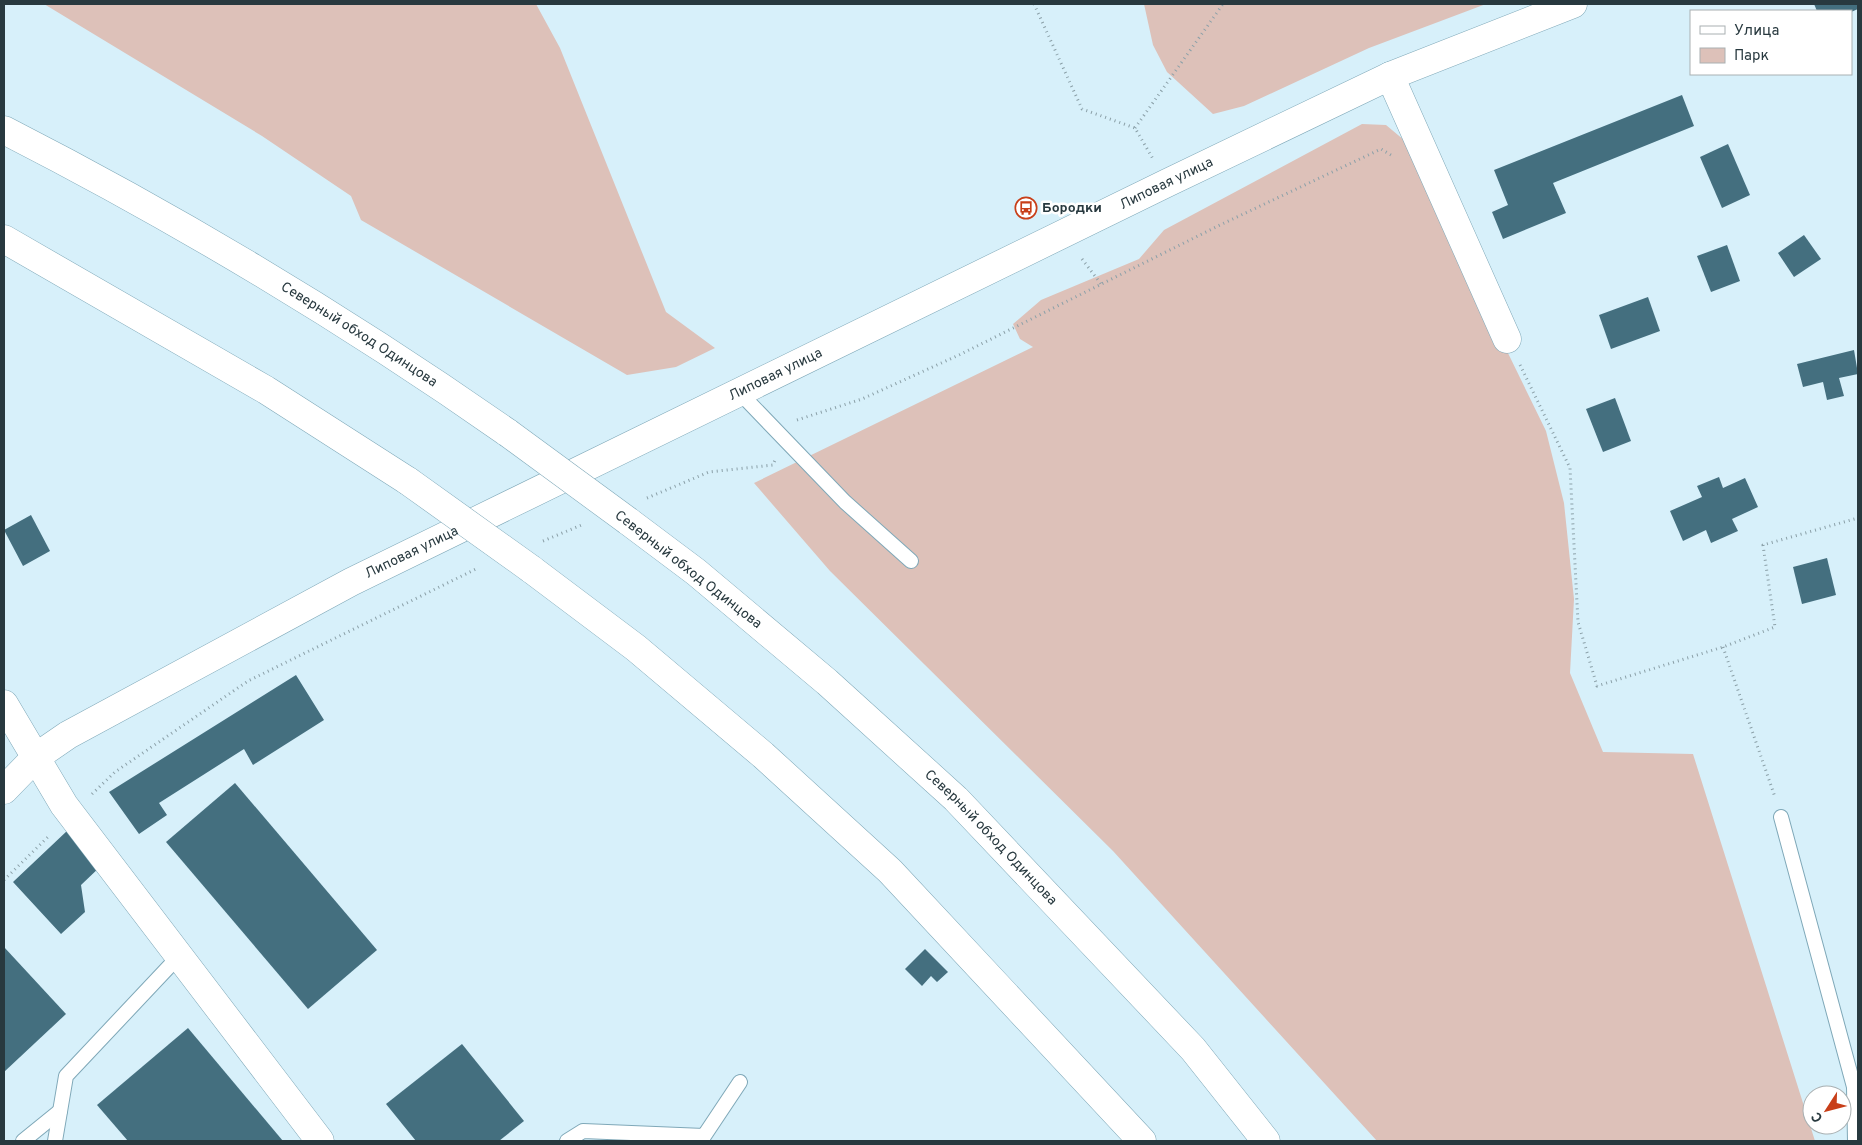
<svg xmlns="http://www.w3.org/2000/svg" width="1862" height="1145" font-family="Overpass,sans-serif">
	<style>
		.green { fill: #ddc1b9 }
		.building { fill: #446f7f }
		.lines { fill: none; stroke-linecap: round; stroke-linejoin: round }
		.lane-casing { stroke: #7fa8b8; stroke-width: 16 }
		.street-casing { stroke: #7fa8b8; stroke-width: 29 }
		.secondary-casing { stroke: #7fa8b8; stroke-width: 29 }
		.highway-casing { stroke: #7fa8b8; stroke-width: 29 }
		.path { stroke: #8ba0a8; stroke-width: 3; stroke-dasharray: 1 4; stroke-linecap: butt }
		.lane { stroke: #fff; stroke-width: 14 }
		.street { stroke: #fff; stroke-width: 28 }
		.secondary { stroke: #fff; stroke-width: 28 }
		.highway { stroke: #fff; stroke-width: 28 }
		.highway-bridge-casing { stroke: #7fa8b8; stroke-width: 29; stroke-linecap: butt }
		.highway-bridge { stroke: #fff; stroke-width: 28 }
		.labels { text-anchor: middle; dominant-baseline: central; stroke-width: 5; stroke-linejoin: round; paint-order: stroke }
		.street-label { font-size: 14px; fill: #28393f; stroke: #fff }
		.poi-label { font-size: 14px; font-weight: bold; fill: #28393f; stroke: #fff; text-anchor: start }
	</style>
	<rect width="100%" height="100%" fill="#d7f0fa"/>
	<g class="green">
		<polygon points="44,4 536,4 560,48 666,312 715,348 676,367 627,375 361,220 351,196 262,136"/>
		<polygon points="1144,4 1486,4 1369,48 1244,106 1213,114 1167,72 1153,45"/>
		<polygon points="1362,124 1386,125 1404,140 1546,431 1564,503 1574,599 1570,673 1603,752 1693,754 1815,1141 1377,1141 1113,851 830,571 754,483 1033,347 1020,339 1013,324 1041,300 1139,259 1164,230"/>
	</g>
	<g class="building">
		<polygon points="1814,4 1858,4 1858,9 1851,12 1817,11"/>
		<polygon points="1682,95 1694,126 1553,183 1566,213 1503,239 1492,212 1508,205 1494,170"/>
		<polygon points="1728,144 1750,195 1722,208 1700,157"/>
		<polygon points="1804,235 1821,259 1794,277 1778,253"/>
		<polygon points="1727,245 1740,281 1711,292 1697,256"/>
		<polygon points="1648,297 1660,331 1611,349 1599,315"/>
		<polygon points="1854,350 1858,374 1839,378 1844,396 1827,400 1823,382 1803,387 1797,364"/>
		<polygon points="1615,398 1631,441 1603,452 1586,409"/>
		<polygon points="1719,477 1723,488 1745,478 1758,507 1732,519 1738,531 1711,543 1706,530 1683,541 1670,511 1702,497 1697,486"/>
		<polygon points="31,515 50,551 23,566 4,530"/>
		<polygon points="1827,558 1836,595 1802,604 1793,567"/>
		<polygon points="296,675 324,720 253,765 244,749 159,803 167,815 139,834 109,792"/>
		<polygon points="235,783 377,950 308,1009 166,842"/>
		<polygon points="68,830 102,865 81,885 85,912 61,934 13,882"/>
		<polygon points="4,947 66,1014 4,1072"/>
		<polygon points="925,949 948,972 937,982 931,976 922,986 905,969"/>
		<polygon points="188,1028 283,1141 128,1141 97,1105"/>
		<polygon points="462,1044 524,1121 499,1141 416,1141 386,1104"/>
	</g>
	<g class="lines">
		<g class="lane-casing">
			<g id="lane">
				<polyline points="739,392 845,502 911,561"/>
				<polyline points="1781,817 1854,1087 1855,1141"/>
				<polyline points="23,1141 60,1111"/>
				<polyline points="55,1141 66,1076 179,956"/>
				<polyline points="567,1141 583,1131 704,1136 740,1082"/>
			</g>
		</g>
		<g class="street-casing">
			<g id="street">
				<polyline points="1390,76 1507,339"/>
				<polyline points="4,704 64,805 320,1141"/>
			</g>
		</g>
		<g class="secondary-casing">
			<g id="secondary">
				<path id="s1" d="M4 790 36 757 68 735 351 582 1167 183 1390 76 1573 4"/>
			</g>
		</g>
		<g class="highway-casing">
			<g id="highway">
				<path id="s2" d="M4 130C178 219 348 321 508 433"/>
				<polyline points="4,239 266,390 408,481"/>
				<path id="s3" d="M628 521 696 572 827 682 956 799 1193 1049 1266 1141"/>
				<polyline points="531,569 636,648 763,755 890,871 1142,1141"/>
			</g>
		</g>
		<g class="path">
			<polyline points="1034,4 1082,109 1135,128 1153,159"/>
			<polyline points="1135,128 1223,4"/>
			<polyline points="1082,259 1101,284"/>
			<polyline points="1520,365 1570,468 1578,622 1597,686 1723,647 1775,627 1763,545 1858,518"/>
			<polyline points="797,420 862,399 959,355 1220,225 1381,149 1391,155"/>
			<polyline points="647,498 709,472 773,465 775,460"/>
			<polyline points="543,541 584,524"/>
			<polyline points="1723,647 1775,797"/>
			<polyline points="92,794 115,772 248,681 478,568"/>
			<polyline points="4,880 50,835"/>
		</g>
		<use href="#lane" class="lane"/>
		<use href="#street" class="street"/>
		<use href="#secondary" class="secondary"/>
		<use href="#highway" class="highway"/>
		<g class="highway-bridge-casing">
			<g id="highway-bridge">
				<polyline points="508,433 628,521"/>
				<polyline points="408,481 531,569"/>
			</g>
		</g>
		<use href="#highway-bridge" class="highway-bridge"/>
	</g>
	<defs>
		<g id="bus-ring" transform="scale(1.125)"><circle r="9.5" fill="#fff" stroke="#c83f19" stroke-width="1.5"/><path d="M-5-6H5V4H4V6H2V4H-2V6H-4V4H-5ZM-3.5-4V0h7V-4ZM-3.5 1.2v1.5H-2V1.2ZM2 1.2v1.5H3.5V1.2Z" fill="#c83f19"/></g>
	</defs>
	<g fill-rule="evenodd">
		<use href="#bus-ring" x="1026" y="208"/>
	</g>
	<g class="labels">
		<g class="street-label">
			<text stroke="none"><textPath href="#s1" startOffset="1314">Липовая улица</textPath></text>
			<text stroke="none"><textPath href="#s2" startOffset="410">Северный обход Одинцова</textPath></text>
			<text stroke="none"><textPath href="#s1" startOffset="879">Липовая улица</textPath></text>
			<text stroke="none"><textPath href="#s1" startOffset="474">Липовая улица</textPath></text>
			<text transform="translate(688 570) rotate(38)">Северный обход Одинцова</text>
			<text stroke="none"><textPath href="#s3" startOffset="482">Северный обход Одинцова</textPath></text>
		</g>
		<g class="poi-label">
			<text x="1042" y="208">Бородки</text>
		</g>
	</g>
	<rect width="1862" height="1145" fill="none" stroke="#28393f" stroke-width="10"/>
	<rect x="1690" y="10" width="162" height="65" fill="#ffffff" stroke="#a9b0b2"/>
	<rect x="1700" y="26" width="25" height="8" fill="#ffffff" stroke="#a9b0b2"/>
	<text x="1734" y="35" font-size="15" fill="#28393f">Улица</text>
	<rect x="1700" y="48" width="25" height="15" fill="#ddc1b9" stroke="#a9b0b2"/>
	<text x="1734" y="60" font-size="15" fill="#28393f">Парк</text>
	<g transform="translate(1827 1110) rotate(234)"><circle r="24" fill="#ffffff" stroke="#a9b0b2"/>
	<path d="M0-4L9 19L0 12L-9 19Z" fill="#c83f19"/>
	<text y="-8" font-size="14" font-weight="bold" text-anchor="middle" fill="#28393f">С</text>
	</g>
</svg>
